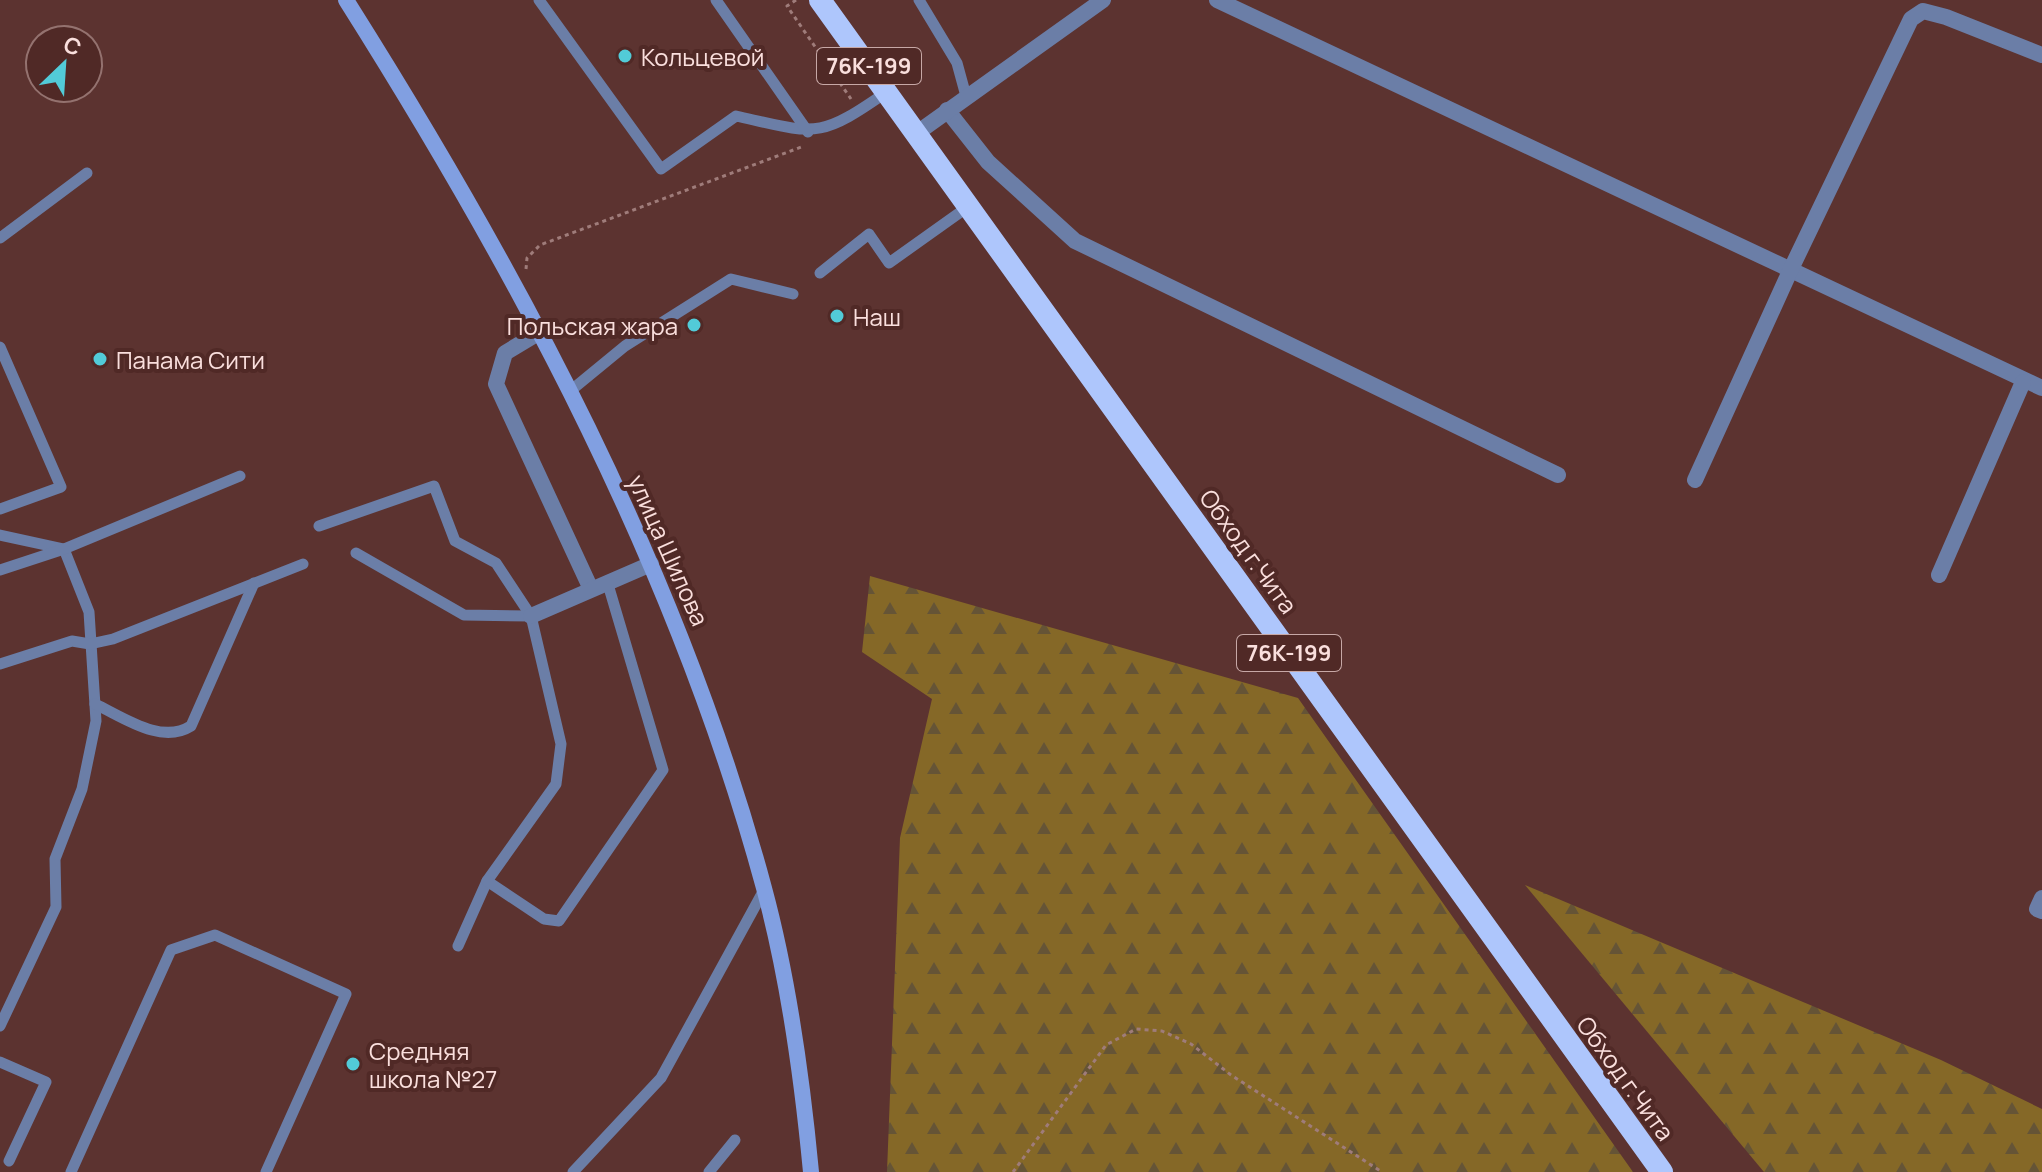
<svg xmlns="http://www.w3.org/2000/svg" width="2042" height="1172" font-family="Manrope,sans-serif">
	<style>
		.forest { fill: url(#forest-firs) }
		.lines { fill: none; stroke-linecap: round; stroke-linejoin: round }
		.path { stroke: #9f7c7a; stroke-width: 3; stroke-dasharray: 4 4; stroke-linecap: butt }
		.service { stroke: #6b7ea7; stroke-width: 11 }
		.minor { stroke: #6b7ea7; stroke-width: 16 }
		.secondary { stroke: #819fe1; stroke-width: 16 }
		.trunk { stroke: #aec6fc; stroke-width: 22 }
		.poi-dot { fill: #52cbd8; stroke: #502926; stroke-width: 3 }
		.labels { text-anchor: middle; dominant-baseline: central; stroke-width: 8; stroke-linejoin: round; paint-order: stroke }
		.shield { fill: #502926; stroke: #c7a8a6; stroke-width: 2 }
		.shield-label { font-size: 22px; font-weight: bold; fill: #fadfdd }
		.poi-label { font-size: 24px; fill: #fadfdd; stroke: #502926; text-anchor: start }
		.street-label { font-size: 24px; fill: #fadfdd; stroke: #502926 }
	</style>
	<defs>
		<pattern id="forest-firs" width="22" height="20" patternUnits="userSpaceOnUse" patternTransform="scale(2)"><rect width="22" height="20" fill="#856827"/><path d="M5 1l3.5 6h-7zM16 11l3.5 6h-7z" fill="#655436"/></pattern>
	</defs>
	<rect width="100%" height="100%" fill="#5c3330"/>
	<g class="forest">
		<polygon points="870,576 1298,698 1633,1172 887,1172 900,838 932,699 862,652"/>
		<polygon points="1525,885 1941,1060 2042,1109 2042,1172 1764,1172"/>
	</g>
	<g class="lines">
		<g class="path">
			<polyline points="796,0 787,6 851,99"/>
			<polyline points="526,269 527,258 540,245 804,146"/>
			<polyline points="1013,1172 1106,1045 1136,1029 1162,1031 1191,1044 1231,1075 1382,1172"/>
		</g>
		<g class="service">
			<path d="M539 0 661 169 736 116C816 134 818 140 888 91"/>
			<polyline points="716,0 808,132"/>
			<polyline points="919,0 957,63 966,96"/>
			<polyline points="0,238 87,173"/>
			<polyline points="820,273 869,234 889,263 969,206"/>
			<polyline points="0,347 61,487 0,509"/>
			<polyline points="569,392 625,346 731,279 793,294"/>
			<polyline points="319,526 434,486 455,541 496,563 531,616 561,744 556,784 487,881 458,946"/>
			<polyline points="0,535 64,549 89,612 96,721 82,789 55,859 56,907 0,1026"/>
			<polyline points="356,553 464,615 531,616"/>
			<polyline points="0,570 64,549 240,476"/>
			<polyline points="0,664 72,641 90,644 113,639 303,564"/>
			<path d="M95 704C123 717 161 745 191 726L254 583"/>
			<polyline points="487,881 544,919 559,921 663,770 607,581"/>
			<polyline points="0,1062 46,1082 9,1161"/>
			<polyline points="71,1172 171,950 215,935 346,994 266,1172"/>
			<polyline points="573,1172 661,1078 764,890"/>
			<polyline points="709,1172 735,1140"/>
		</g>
		<g class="minor">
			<polyline points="1217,0 2042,388"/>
			<polyline points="947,110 988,162 1075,241 1558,475"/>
			<polyline points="917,133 1103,0"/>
			<polyline points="540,332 505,353 496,384 590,587"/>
			<polyline points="1695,480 1791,269 1911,19 1923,11 1946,17 2042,55"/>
			<polyline points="1939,575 2023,382"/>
			<polyline points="531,616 651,564"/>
			<polyline points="2042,898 2037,909 2042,911"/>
		</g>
		<path class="secondary" d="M346 0C521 277 678 570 764 888 789 980 802 1077 811 1172"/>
		<polyline class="trunk" points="820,0 1662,1172"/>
	</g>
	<g class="poi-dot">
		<circle cx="625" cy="56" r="8"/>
		<circle cx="837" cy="316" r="8"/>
		<circle cx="694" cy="325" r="8"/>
		<circle cx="100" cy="359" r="8"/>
		<circle cx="353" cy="1064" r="8"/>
	</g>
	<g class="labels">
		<g class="shield">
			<rect x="817" y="48" width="104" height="36" rx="6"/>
			<rect x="1237" y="635" width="104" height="36" rx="6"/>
		</g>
		<g class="shield-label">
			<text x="869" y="66">76К-199</text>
			<text x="1289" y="653">76К-199</text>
		</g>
		<g class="poi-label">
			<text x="641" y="56">Кольцевой</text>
			<text x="853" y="316">Наш</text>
			<text x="678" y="325" text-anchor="end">Польская жара</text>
			<text x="116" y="359">Панама Сити</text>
			<text x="369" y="1050">Средняя<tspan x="369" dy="28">школа №27</tspan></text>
		</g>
		<g class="street-label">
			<text transform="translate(669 550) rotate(66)">улица Шилова</text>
			<text transform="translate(1249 551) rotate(54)">Обход г.Чита</text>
			<text transform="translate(1626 1078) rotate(54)">Обход г.Чита</text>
		</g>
	</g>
	<g transform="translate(64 64) rotate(25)"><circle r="38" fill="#502926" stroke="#94726f" stroke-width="2"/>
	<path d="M0-6L14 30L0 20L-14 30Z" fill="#52cbd8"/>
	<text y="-12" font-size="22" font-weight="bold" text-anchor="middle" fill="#fadfdd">С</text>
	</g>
</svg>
